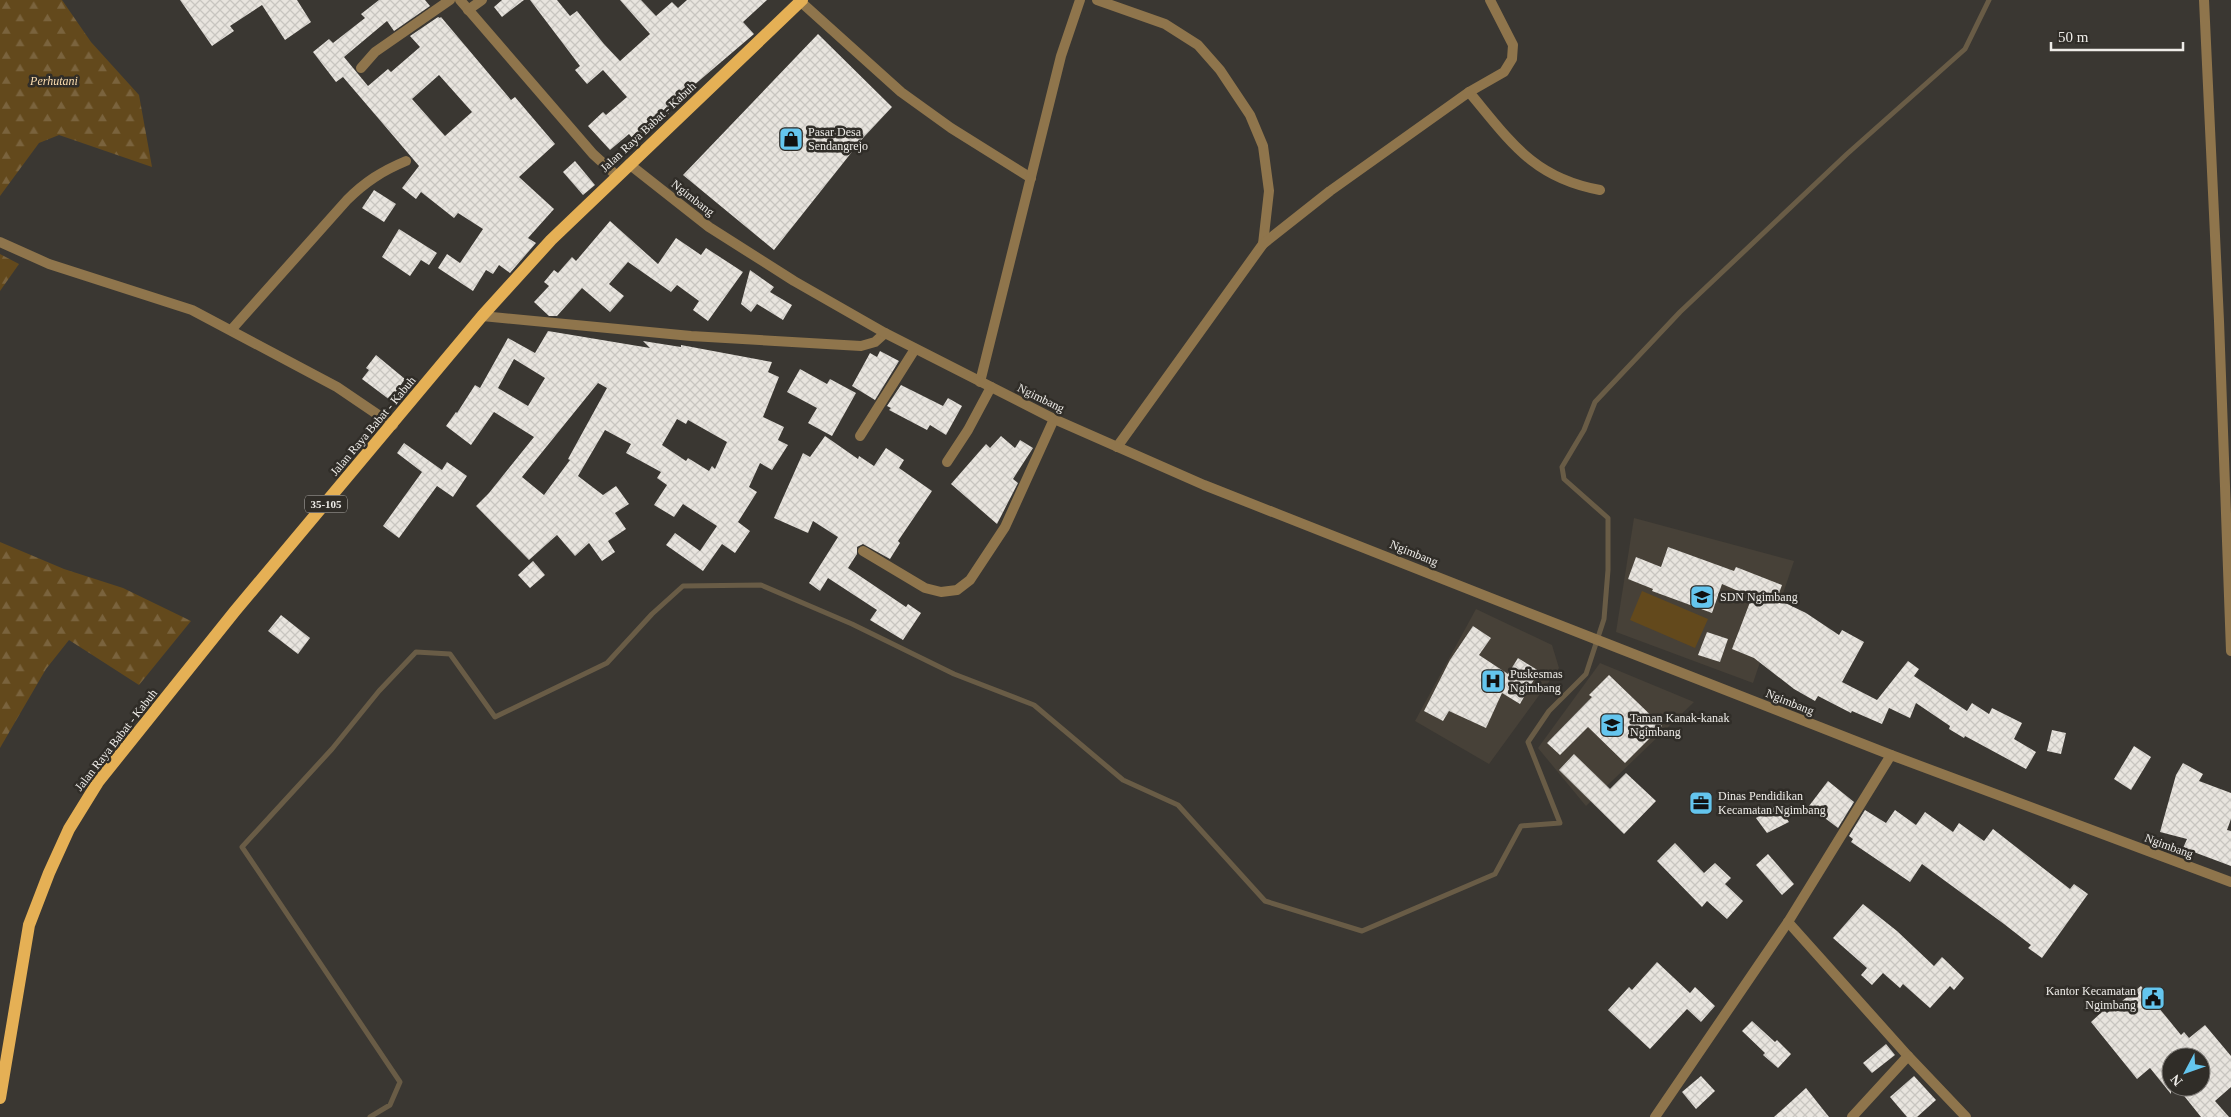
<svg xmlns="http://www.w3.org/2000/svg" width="2231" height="1117" font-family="'Times New Roman',serif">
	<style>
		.built { fill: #474138 }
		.forest { fill: url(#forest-firs) }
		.pitch { fill: #63491c }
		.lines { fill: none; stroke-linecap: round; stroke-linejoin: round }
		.stream { stroke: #695c46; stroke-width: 5 }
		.building { fill: url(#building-cross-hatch); fill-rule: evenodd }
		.minor { stroke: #8f754c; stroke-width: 10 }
		.tertiary { stroke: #8f754c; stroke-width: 10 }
		.primary { stroke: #e5b055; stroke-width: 12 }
		.labels { text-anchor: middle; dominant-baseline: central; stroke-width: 5; stroke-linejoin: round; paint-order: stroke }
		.shield { fill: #302d28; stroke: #b5b3ae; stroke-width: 1 }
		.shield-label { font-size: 11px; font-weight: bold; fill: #eeece8 }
		.park-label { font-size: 12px; font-style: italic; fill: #fddeb0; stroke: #302d28 }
		.street-label { font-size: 12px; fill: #eeece8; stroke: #302d28 }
		.poi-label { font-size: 12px; fill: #eeece8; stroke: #302d28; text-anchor: start }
	</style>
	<defs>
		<pattern id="forest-firs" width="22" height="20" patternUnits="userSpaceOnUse" patternTransform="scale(1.25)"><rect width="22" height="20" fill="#63491c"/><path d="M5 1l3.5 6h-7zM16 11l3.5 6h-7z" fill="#7a633d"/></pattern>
		<pattern id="building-cross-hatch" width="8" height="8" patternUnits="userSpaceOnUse" patternTransform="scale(1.25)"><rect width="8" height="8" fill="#e8e4de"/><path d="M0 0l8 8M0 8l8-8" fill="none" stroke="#c8c5c0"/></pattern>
	</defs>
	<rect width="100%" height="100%" fill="#3a3732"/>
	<g class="built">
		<polygon points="1634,518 1794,561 1753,683 1616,632"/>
		<polygon points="1476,609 1552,645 1559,668 1489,764 1415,721"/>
		<polygon points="1600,663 1694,702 1586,806 1538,748"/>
	</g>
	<g class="forest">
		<polygon points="0,0 62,0 91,42 139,95 152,167 59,135 39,143 0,196"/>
		<polygon points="0,254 19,264 0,291"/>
		<polygon points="0,542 64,569 123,588 191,621 139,685 69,640 46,669 0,748"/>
	</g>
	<polygon class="pitch" points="1642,591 1708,619 1695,648 1630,620"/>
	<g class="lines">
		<polyline class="stream" points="370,1117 390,1105 400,1082 242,847 332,749 379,691 416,652 450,654 495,717 607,663 652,614 683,586 761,585 852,624 954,674 1034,705 1123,780 1178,805 1265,901 1362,931 1495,874 1521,826 1560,823 1528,742 1549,711 1586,674 1604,619 1608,570 1608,518 1564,479 1562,467 1584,430 1595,402 1680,312 1847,154 1965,49 1989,0"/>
	</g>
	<g class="building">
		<polygon points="180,0 297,0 311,22 285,40 262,5 230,26 234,31 212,46"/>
		<path d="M379 0H425L430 6 394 31 387 21 344 57 368 86 388 69 391 72 420 47 410 36 438 17 440 18 441 17 511 100 515 97 555 144 519 177 554 209 528 238 536 243 510 273 499 265 493 274 486 270 473 291 438 268 447 254 460 263 483 229 458 213 454 218 421 192 416 199 402 188 419 166 343 77 336 82 313 52 329 39 333 43 365 18 361 14ZM439 75 472 112 445 136 412 99Z"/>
		<polygon points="502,0 524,0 502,17 494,7"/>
		<polygon points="530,0 557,0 570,16 577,11 604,44 620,61 650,34 620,0 641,0 656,16 672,2 678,8 687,0 767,0 743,22 754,34 666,109 669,113 653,127 651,125 634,140 629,134 610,150 588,126 603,112 606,115 627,97 603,70 587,84 575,70 580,66"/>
		<polygon points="818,34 892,107 863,138 774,250 683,175"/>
		<polygon points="575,161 595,185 583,195 563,172"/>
		<polygon points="374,190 396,204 384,222 362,208"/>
		<polygon points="610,221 658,264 676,238 701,255 706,248 743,272 708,321 693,310 699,301 677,285 671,292 628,262 609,284 624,296 610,312 582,288 557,316 549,316 534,302 549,286 544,282 554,270 558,273 572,257 576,261"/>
		<polygon points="399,229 437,253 429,265 421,260 410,276 382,257"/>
		<polygon points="750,270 774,287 770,292 792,305 783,320 757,304 751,312 741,304"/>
		<path d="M548 331 650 348 643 341 681 347V345L772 362 768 372 779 377 763 417 784 427 778 440 788 445 772 470 760 463 749 487 757 492 738 522 750 531 735 553 722 544 703 571 666 545 675 533 700 551 717 526 683 504 674 517 654 505 667 485 657 478 661 472 626 453 631 444 605 430 578 476 603 495 616 486 629 504 615 513 626 529 608 541 615 552 602 561 589 543 575 556 557 535 529 560 476 506 489 493 534 437 494 412 471 445 446 426 456 412 457 413 475 385 480 388 508 338 535 353ZM514 359 545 378 528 406 498 388ZM598 383 607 388 568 459 570 460 544 495 522 477ZM677 419 686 424 688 420 727 442 715 469 712 466 709 471 688 458 686 461 662 445Z"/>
		<polygon points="880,351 899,361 875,400 852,386 870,353 877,357"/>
		<polygon points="376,355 405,379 390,400 362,379 369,370 366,368"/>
		<polygon points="800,369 827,384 830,379 856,393 832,436 808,423 817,408 787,392"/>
		<polygon points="901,385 943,406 948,398 962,406 946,435 930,425 927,430 889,410 891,408 887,406"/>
		<polygon points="825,436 858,459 859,456 874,466 886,448 904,460 899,468 932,491 898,541 900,543 890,559 863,544 857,547 857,554 848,568 906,607 908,604 921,613 903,640 870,620 877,610 828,578 820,591 809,583 838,537 813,521 808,533 774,518 803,453 810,457"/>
		<polygon points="1001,436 1015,448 1020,440 1033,448 1013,479 1018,483 997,524 951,484 986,444 990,448"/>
		<polygon points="404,443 442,470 447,462 467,476 453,497 437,486 399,538 383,526 422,472 397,453"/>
		<polygon points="1668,547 1734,571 1736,567 1782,585 1777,599 1806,613 1839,635 1842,630 1864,642 1842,682 1877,700 1908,661 1919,669 1914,676 1967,711 1972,703 1989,714 1992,708 2022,723 2014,739 2036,752 2026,769 1965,736 1964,738 1949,729 1950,726 1916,703 1910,718 1889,708 1882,724 1852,711 1851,713 1818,696 1815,701 1794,689 1754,658 1732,649 1752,597 1722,584 1712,613 1652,591 1653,589 1628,579 1636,557 1661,567"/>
		<polygon points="533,561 545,575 530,588 518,575"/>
		<polygon points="281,615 310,638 298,654 268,631"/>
		<polygon points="1473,626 1491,638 1479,655 1508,674 1518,658 1539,671 1520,704 1502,693 1486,728 1449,711 1443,721 1424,711 1450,660"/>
		<polygon points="1707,632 1728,639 1720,662 1698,655"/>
		<polygon points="1609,675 1662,726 1625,763 1588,727 1560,755 1547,743 1592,697 1589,695"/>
		<polygon points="2052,730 2066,733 2061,754 2047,751"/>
		<polygon points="2134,746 2151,757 2131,790 2114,779"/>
		<polygon points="1574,754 1610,789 1626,773 1656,801 1624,834 1559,770"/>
		<polygon points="2183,763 2203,774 2199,781 2231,793 2231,819 2227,830 2231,831 2231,866 2183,848 2187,839 2160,832 2176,775"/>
		<polygon points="1828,781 1854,802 1838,828 1809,806"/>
		<polygon points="1777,804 1789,822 1767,833 1756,818"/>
		<polygon points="1865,810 1886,823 1895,810 1916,825 1925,812 1953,832 1959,823 1984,841 1993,829 2070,889 2074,884 2088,894 2042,958 2028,948 2031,945 2004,924 1922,864 1910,882 1851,842 1853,839 1849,836"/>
		<polygon points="1675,843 1704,873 1715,863 1731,878 1725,884 1743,901 1727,919 1707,901 1702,907 1657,861"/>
		<polygon points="1768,854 1794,884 1782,895 1756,865"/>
		<polygon points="1863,904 1897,931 1934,966 1942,957 1964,978 1954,990 1950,986 1930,1008 1903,984 1900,988 1883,973 1872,985 1861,975 1867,968 1833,938"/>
		<polygon points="1657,962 1690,993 1695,987 1715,1006 1701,1022 1687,1009 1650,1049 1608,1010 1629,987 1632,990"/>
		<polygon points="2141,986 2181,1035 2184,1032 2189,1038 2205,1025 2231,1056 2231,1087 2215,1101 2229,1117 2201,1117 2177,1087 2201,1087 2201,1057 2171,1057 2171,1094 2150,1068 2137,1079 2091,1022 2104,1010 2107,1013"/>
		<polygon points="1752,1021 1775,1042 1777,1040 1791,1054 1778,1068 1763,1055 1765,1053 1742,1031"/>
		<polygon points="1886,1044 1895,1055 1872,1073 1863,1063"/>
		<polygon points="1701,1076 1715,1091 1696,1109 1682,1092"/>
		<polygon points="1914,1076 1936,1100 1917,1117 1907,1117 1890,1097"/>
		<polygon points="1806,1088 1829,1117 1774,1117"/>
	</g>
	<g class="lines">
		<g class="minor">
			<polyline points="460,0 593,154 616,175"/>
			<polyline points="1097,0 1165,24 1198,45 1220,70 1250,115 1263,146 1269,191 1263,244"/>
			<polyline points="2204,0 2219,321 2231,651"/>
			<polyline points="801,2 901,92 951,128 1031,178"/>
			<polyline points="468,10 482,0"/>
			<polyline points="361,68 375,52 450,0"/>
			<path d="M1469 92C1510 141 1533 178 1600 190"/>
			<polyline points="0,242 49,264 192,310 337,387 393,425"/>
			<polyline points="482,316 691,336 861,346 875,342 885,333"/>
			<path d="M232 329 347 200C365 182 382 171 406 161"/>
			<polyline points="980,382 1061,56 1080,0"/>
			<polyline points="860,436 915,349"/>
			<polyline points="1117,447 1263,244 1330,191 1469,92 1504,72 1512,59 1513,45 1490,0"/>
			<polyline points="947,462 968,430 991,387"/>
			<polyline points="863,551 925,588 941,592 957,590 970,580 1005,527 1054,419"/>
			<polyline points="1788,922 1908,1056 1966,1117"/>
			<polyline points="1655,1117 1788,922 1891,755"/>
			<polyline points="1852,1117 1908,1056"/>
		</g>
		<polyline class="tertiary" points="629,164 709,227 794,281 885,333 1054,419 1204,485 1590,637 1891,755 2231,882"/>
		<polyline class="primary" points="0,1098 29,925 49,873 69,829 98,782 235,611 482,316 551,240 802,0"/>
	</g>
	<defs>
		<g id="shop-square" transform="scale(1.25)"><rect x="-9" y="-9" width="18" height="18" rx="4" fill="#64c5ee" stroke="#302d28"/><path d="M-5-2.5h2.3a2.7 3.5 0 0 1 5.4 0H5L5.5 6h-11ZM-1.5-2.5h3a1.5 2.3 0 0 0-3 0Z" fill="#111"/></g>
		<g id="school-square" transform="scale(1.25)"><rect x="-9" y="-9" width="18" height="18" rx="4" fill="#64c5ee" stroke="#302d28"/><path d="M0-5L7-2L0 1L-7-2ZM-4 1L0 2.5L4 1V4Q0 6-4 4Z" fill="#111"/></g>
		<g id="hospital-square" transform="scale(1.25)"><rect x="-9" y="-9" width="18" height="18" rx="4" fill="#64c5ee" stroke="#302d28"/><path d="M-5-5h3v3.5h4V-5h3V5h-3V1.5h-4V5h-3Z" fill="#111"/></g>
		<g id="office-square" transform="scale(1.25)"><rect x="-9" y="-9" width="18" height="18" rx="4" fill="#64c5ee" stroke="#302d28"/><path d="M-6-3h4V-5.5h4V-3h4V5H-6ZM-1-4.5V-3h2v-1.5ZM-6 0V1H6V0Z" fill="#111"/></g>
		<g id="civic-square" transform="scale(1.25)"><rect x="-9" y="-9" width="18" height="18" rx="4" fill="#64c5ee" stroke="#302d28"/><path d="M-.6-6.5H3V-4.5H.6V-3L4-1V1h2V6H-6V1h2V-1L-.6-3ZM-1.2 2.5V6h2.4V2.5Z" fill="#111"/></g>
	</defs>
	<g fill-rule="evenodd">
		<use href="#shop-square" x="791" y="139"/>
		<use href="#school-square" x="1702" y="597"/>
		<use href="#hospital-square" x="1493" y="681"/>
		<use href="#school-square" x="1612" y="725"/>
		<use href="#office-square" x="1701" y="803"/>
		<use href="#civic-square" x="2153" y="998"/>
	</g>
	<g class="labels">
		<rect class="shield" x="305" y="495.5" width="42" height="17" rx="4"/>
		<g class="shield-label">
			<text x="326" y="504">35-105</text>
		</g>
		<g class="park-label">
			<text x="54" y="81">Perhutani</text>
		</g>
		<g class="street-label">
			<text transform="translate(648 127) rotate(-43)">Jalan Raya Babat - Kabuh</text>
			<text transform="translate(693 198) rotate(38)">Ngimbang</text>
			<text transform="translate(1041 398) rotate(26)">Ngimbang</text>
			<text transform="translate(373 426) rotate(-50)">Jalan Raya Babat - Kabuh</text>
			<text transform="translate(1414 553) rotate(22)">Ngimbang</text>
			<text transform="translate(1790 702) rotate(22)">Ngimbang</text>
			<text transform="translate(116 740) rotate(-52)">Jalan Raya Babat - Kabuh</text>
			<text transform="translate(2169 846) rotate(20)">Ngimbang</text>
		</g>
		<g class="poi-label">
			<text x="808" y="132">Pasar Desa<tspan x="808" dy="14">Sendangrejo</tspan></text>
			<text x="1720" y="597">SDN Ngimbang</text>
			<text x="1510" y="674">Puskesmas<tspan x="1510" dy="14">Ngimbang</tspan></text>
			<text x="1630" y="718">Taman Kanak-kanak<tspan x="1630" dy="14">Ngimbang</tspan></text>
			<text x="1718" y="796">Dinas Pendidikan<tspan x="1718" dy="14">Kecamatan Ngimbang</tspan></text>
			<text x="2136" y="991" text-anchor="end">Kantor Kecamatan<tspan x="2136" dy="14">Ngimbang</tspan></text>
		</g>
	</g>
	<g transform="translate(2186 1072) rotate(229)"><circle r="24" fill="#302d28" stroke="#7c7975"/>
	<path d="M0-4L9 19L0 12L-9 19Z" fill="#64c5ee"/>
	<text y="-8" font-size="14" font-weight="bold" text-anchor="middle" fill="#eeece8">N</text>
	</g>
	<path d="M2051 42v8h132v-8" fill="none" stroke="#eeece8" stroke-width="2.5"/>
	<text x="2058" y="42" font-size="15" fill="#eeece8" stroke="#302d28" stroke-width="4" paint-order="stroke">50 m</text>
</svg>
